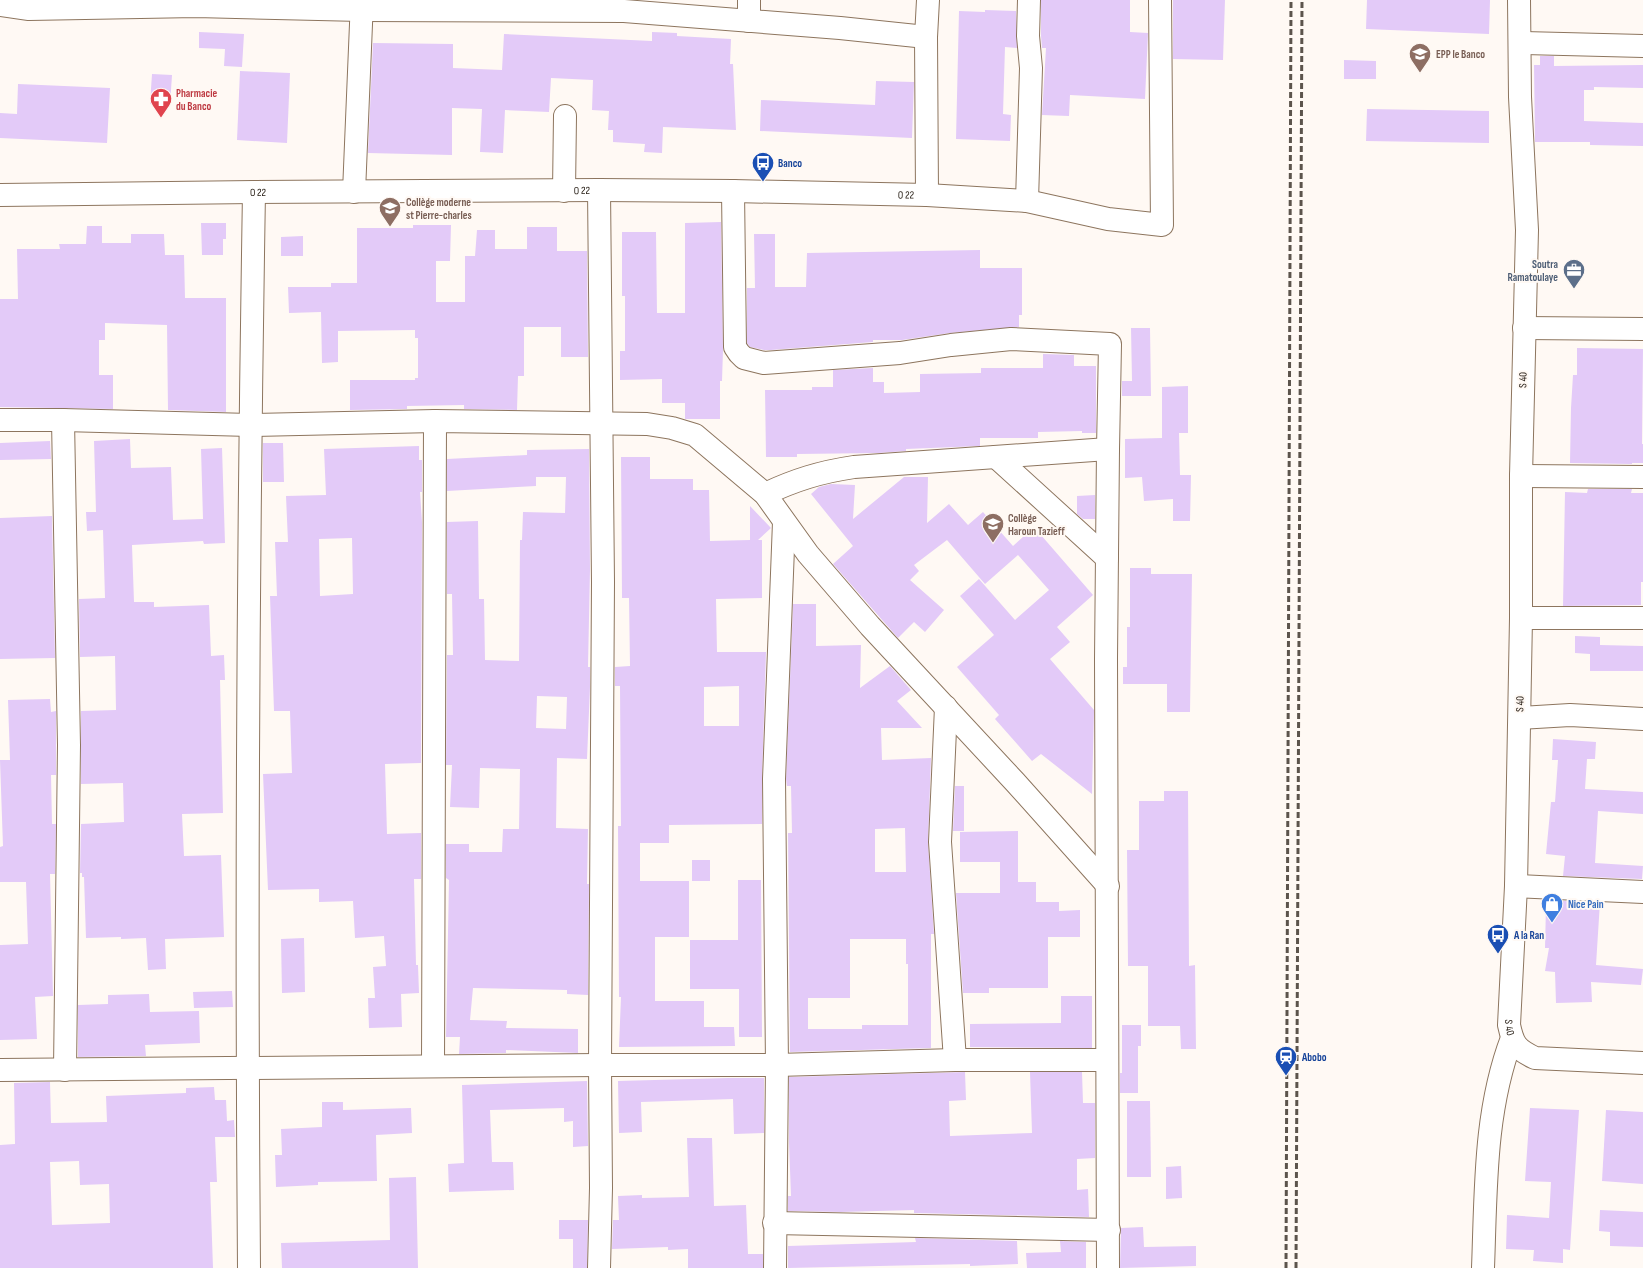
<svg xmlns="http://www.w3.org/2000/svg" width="1643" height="1268" font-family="'Sofia Sans Condensed',sans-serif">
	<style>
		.building { fill: #e3caf8; fill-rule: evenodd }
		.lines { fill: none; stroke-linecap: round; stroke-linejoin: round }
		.minor-casing { stroke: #8d755e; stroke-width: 24 }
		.minor { stroke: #fff; stroke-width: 22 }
		.rail { stroke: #5c544c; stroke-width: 3; stroke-dasharray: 6 3; stroke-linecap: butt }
		.labels { text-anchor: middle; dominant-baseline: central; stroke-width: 4; stroke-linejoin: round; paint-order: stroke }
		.education-label { font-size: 11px; font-weight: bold; fill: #785e54; stroke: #fff9f4; text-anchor: start }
		.health-label { font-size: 11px; font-weight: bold; fill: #be3a42; stroke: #fff9f4; text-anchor: start }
		.transit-label { font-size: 11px; font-weight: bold; fill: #164399; stroke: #fff9f4; text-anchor: start }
		.street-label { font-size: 11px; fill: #231a11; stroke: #fff9f4 }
		.service-label { font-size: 11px; font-weight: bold; fill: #4e5e75; stroke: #fff9f4; text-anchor: end }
		.shop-label { font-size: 11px; font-weight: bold; fill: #366cbe; stroke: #fff9f4; text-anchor: start }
	</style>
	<rect width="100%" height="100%" fill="#fff9f4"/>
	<g class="building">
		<polygon points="1041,0 1130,0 1130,32 1148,33 1145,99 1070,95 1069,116 1042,115 1046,48 1042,48 1041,36"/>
		<polygon points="1173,0 1225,0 1223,60 1173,59"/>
		<polygon points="1367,0 1490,0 1489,34 1366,29"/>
		<polygon points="985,10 1016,11 1017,48 1005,47 1003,114 1011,115 1010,141 956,139 959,11 985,12"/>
		<polygon points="199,32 244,34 242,67 224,66 225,49 199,48"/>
		<polygon points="652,32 677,33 677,36 731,39 730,64 733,64 736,130 663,127 662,153 644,152 645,144 613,142 613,130 608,130 609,111 592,110 593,80 551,78 549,112 505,110 503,153 480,152 482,109 452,108 452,155 368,153 373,43 453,44 453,68 502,70 504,34 652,41"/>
		<polygon points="1540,56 1554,56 1554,66 1643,65 1643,88 1594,87 1594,90 1584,90 1584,121 1643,123 1643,146 1590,145 1590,142 1535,142 1534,65 1540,65"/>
		<polygon points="1344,60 1376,61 1376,79 1344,79"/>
		<polygon points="240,71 290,73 287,143 237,140"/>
		<polygon points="152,74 172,75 170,105 150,104"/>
		<polygon points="876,81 914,82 912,138 760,131 761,100 875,105"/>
		<polygon points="18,84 110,88 107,143 0,138 0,113 17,114"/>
		<polygon points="1367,109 1489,111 1489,143 1366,141"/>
		<polygon points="721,222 723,350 722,381 720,381 720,419 685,419 685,403 662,403 662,379 620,380 620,351 625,351 625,296 622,296 622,232 656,232 657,313 685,313 685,223"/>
		<polygon points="201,223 226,223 226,239 223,239 223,255 202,255"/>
		<polygon points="413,225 451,225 450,261 436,261 436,302 465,302 465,256 475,256 477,230 495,230 495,249 527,249 527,227 557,227 557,251 587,251 588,357 561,357 561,327 524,327 524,376 518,376 517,410 464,409 464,405 407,406 407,409 350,410 350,380 415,380 415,378 418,378 418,338 415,338 415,330 338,331 338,362 322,363 321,312 289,313 288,287 331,287 331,283 357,283 357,228 413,228"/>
		<polygon points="87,226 102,226 102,243 131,243 131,234 164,234 165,255 184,255 185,298 226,298 226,412 168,410 167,325 105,323 105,340 99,340 99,375 113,375 113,409 0,407 0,299 18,299 17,249 60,249 59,244 86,244"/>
		<polygon points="754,234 775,234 775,287 806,287 807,253 980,250 980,268 1022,268 1022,315 1019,315 1019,327 950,333 902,340 873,340 873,342 771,350 764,350 750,347 747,343 747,288 755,288"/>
		<polygon points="303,236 303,256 281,256 281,237"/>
		<polygon points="1131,328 1150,328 1151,396 1122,396 1122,381 1132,381"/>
		<polygon points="1577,348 1643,349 1642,444 1643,444 1643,463 1632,463 1632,464 1570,463 1571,408 1573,375 1577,375"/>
		<polygon points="1043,354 1074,355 1074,366 1096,366 1096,433 1082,433 1082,431 1038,432 1038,438 980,438 980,446 906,449 906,451 879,453 797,454 797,457 766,457 765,390 812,390 812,387 833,387 833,370 873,368 873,382 884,382 884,393 920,392 920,374 981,373 981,368 1043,368"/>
		<polygon points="1188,386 1188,433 1179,433 1180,475 1191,475 1190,521 1173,521 1173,499 1144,501 1142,477 1125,478 1125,439 1162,438 1162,387"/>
		<polygon points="130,439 131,468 171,467 173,520 203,519 201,449 222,448 225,543 204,544 203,541 132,545 134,602 154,602 154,607 209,605 211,656 224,655 225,680 220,680 223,813 182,814 184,856 221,855 224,937 165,939 166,969 148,970 146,938 121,939 121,937 86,938 84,877 82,877 82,873 80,873 81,824 124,822 123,783 81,784 81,711 116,710 115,656 80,657 79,599 105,598 103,530 87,531 86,512 96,512 94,441"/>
		<polygon points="50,441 51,459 0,460 0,443"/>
		<polygon points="263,443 283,443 284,482 263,482"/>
		<path d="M419 446V460H422V492H420L422 522 421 763 385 764 387 834 421 833V879H414L416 965H418L419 993 401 994 402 1027 369 1028 368 998H375L373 967 386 966 384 936 355 938 353 901 319 902V889L268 890 263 774 292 773 290 711H274L270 596H277L275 542H288L286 496 326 495 324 449ZM352 538 353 594 320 596 319 539Z"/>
		<path d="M589 449 590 570 588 667H590V687L587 759 557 758 556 828 588 829 587 884H589L588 995 567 994V990L473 988 470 1020 507 1021 506 1028 578 1029V1053L506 1050V1053L459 1054 460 1037H446L449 880 446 878V844H469V852H502L503 829H519L520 769 480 768 479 808 450 807 452 765H446L447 655H453L452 594H447V522L478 521 479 599H484L485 660 519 661 520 540H522L523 512 565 513 566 477H536V486L447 491V459L527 455V450ZM537 696 567 697 566 729 536 728Z"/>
		<path d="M621 457H650V479H693V490H709L710 541 750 540V506L771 528 758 540H762V598L716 599 717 652H766L762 779V824L669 825V843H640V881H689V937H655V1001H704V1027H734L735 1046 619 1047 621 997H619L618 826H621L620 686H615V667L630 666 629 598H622ZM739 686V726H704V687Z"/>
		<polygon points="904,477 928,477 927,523 949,504 968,525 983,512 1013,546 1034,527 1093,595 1057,627 1070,642 1050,659 1094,710 1092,794 1041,754 1032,761 995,719 999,715 957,667 994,635 960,596 979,579 1015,620 1049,590 1018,555 985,584 947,540 914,565 919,571 910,580 944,610 925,632 914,622 898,638 833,564 853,546 811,494 819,487 831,484 855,485 853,519"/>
		<polygon points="1588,489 1632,489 1631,493 1643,493 1643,582 1641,582 1641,605 1563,606 1565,492 1587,493"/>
		<polygon points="1095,495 1095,519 1083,519 1077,514 1077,496"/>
		<polygon points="52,516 55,658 0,659 0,518"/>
		<polygon points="1130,568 1151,568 1151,574 1192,574 1190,712 1167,712 1167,684 1123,684 1123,667 1127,667 1127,627 1130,627"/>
		<path d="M793 604H816V646L861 645 860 688 890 666 911 690 897 701 922 728H881L882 760 931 758 928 842 934 934H931V1048L790 1052 788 833H792L791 786H787L786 779ZM905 828 906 872H875V829ZM850 939H906V964H908V1025H862V1029H808V998H850Z"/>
		<polygon points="1575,636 1600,637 1600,645 1643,646 1643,671 1590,671 1590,654 1575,653"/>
		<polygon points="50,699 51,712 56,711 56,775 51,775 52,824 56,824 55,874 50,874 53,996 35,997 37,1039 0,1040 0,945 28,944 26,882 0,882 0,847 3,846 0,760 10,760 8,700"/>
		<polygon points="1553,739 1596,742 1595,759 1587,759 1585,789 1643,792 1643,814 1598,811 1595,863 1643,866 1642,879 1563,876 1565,856 1546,854 1551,802 1555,802 1558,760 1552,760"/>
		<polygon points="955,786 964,786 964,831 953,831"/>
		<polygon points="1164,791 1188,791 1189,966 1195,965 1196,1049 1181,1049 1180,1026 1148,1026 1148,966 1128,966 1127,850 1139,850 1139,801 1164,801"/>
		<polygon points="1018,831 1018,882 1036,882 1036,902 1059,902 1059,911 1080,910 1080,937 1048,937 1048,988 989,988 989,993 963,993 956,893 1000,893 1000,862 960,862 960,832"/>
		<rect x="692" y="860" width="18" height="21"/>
		<polygon points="738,880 761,880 762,1037 739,1037 739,989 690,989 690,940 738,940"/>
		<polygon points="1562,901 1600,902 1596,965 1643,969 1641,985 1591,982 1592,1002 1556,1003 1555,972 1545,971 1549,948 1545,948 1546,906 1562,907"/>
		<polygon points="304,938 305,992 282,993 281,939"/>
		<polygon points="232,991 233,1007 194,1008 193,992"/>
		<polygon points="149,994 150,1012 199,1011 200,1043 145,1045 146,1056 78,1057 78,1005 108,1004 108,995"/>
		<polygon points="1061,996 1092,996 1092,1048 970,1047 970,1024 1061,1023"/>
		<polygon points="1122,1025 1141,1025 1141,1046 1138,1046 1138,1093 1120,1093 1120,1073 1122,1073"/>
		<polygon points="965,1072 966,1100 949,1101 950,1136 1032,1133 1030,1072 1082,1072 1083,1103 1095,1103 1095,1158 1077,1159 1077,1190 1088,1189 1089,1217 914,1213 914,1210 841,1212 788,1211 788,1196 791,1196 789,1142 789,1077"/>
		<polygon points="728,1078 764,1078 764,1133 734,1134 733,1099 641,1102 642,1132 619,1133 618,1081"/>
		<polygon points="587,1081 588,1146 573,1147 573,1121 564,1122 564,1108 490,1110 492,1162 513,1162 514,1190 449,1192 448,1164 464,1163 462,1085"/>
		<path d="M50 1082 51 1123 107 1122 106 1096 186 1093V1088L214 1087 215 1100H226L227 1121 234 1120 235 1137H215L217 1182H210L213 1268H0V1145L15 1144 14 1083ZM79 1161 80 1185 109 1184 110 1223 52 1225 50 1162Z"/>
		<polygon points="1127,1101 1150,1101 1151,1177 1127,1177"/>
		<polygon points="322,1102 343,1102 343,1110 411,1108 412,1133 376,1135 377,1181 318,1182 318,1185 276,1187 275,1155 282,1155 281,1129 322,1127"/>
		<polygon points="1530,1108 1579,1110 1570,1250 1563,1249 1563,1263 1533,1261 1534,1250 1506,1249 1507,1215 1549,1218 1551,1182 1525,1181"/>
		<polygon points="1606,1110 1643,1112 1643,1184 1602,1181"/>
		<polygon points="687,1138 712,1138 714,1206 746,1205 748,1254 763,1254 763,1268 688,1268 688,1249 668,1250 668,1247 612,1249 613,1220 619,1220 618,1196 642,1195 642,1198 689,1197"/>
		<polygon points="1181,1166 1182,1198 1166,1199 1166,1167"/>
		<polygon points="416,1177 418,1268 282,1268 281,1243 390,1240 389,1178"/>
		<polygon points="1600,1210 1643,1212 1643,1247 1610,1246 1610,1232 1599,1231"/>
		<polygon points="559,1220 588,1220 587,1268 573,1268 573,1239 559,1239"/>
		<polygon points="1143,1227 1144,1247 1196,1246 1196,1266 1120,1268 1121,1228"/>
		<polygon points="915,1238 1017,1241 1018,1264 970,1266 970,1264 788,1268 788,1246 916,1242"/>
		<polygon points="1060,1241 1086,1242 1086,1268 1027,1268 1026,1253 1061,1252"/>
	</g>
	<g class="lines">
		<g class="minor-casing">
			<g id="minor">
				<polyline points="749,0 749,21"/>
				<path id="s1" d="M1519 0 1520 97 1527 230 1521 476V618L1516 886 1509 1025C1513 1044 1516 1049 1535 1058L1643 1063"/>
				<polyline points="0,5 29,9 196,6 361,10 624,11 840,28 926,37"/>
				<polyline points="1520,43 1643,46"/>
				<polyline points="564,191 565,116"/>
				<polyline points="733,191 735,347 739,353 744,358 764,363 900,353 951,345 1011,339 1110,344 1108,449 1106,659 1108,1268"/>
				<polyline points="354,192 362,0"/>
				<path id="s2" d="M0 195 254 192 599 190 733 191 927 195 1027 201 1108 219 1162 225 1160 0"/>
				<polyline points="927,195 926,37 928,0"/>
				<polyline points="1027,201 1031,68 1028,36 1029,0"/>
				<polyline points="1524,328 1643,329"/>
				<polyline points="0,420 63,420 250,425 435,421 647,424 672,428 695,435 765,494 808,554 870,626 1015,782 1108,886"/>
				<polyline points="63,420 69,745 65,1070"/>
				<polyline points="996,457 1107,558"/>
				<polyline points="1521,476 1643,477"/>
				<path d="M765 494C795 480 820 472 854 467L1108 449"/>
				<polyline points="1521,618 1643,618"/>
				<polyline points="946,707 940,842 955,1060"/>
				<polyline points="1520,718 1570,715 1643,719"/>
				<polyline points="1516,886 1643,892"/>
				<polyline points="433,1066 435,421"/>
				<polyline points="0,1070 600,1065 777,1065 955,1060 1107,1060"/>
				<polyline points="774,1223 1109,1230"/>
				<path d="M249 1268C246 909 248 550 254 192"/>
				<polyline points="599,1268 601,1188 600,1065 603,582 599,190"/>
				<polyline points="775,1268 777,1065 774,779 784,522"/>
				<path d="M1483 1268C1486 1191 1484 1111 1512 1038"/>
			</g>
		</g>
		<use href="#minor" class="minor"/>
		<g class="rail">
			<polyline points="1286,1268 1291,0"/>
			<polyline points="1296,1268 1302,0"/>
		</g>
	</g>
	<defs>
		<g id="school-pin" transform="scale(1.15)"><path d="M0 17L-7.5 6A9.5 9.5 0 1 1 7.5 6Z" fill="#8d6e63" stroke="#fff9f4"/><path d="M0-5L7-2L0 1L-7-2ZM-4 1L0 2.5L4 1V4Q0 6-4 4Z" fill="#fff"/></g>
		<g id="pharmacy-pin" transform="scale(1.15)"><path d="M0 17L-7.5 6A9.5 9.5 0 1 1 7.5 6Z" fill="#e0444e" stroke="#fff9f4"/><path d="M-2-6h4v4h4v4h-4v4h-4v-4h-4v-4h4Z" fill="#fff"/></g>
		<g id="bus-pin" transform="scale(1.15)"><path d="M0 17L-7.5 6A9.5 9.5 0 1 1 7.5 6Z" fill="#1a4fb4" stroke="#fff9f4"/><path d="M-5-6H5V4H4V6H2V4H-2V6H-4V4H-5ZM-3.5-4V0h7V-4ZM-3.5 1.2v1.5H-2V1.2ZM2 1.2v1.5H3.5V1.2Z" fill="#fff"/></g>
		<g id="office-pin" transform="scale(1.15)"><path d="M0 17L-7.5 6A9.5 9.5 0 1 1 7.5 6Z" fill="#5c6f8a" stroke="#fff9f4"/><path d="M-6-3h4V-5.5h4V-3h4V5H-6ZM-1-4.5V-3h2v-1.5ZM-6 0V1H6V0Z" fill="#fff"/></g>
		<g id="university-pin" transform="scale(1.15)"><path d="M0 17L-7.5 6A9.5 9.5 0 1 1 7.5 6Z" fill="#8d6e63" stroke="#fff9f4"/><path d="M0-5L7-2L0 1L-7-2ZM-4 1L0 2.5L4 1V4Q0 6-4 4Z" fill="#fff"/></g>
		<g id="shop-pin" transform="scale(1.15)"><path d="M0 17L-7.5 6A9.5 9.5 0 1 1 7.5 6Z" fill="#3f7fe0" stroke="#fff9f4"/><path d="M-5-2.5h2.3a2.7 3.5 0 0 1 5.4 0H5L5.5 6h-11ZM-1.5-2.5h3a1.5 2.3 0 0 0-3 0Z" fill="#fff"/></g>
		<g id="station-pin" transform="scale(1.15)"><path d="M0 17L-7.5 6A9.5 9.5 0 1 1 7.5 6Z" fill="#1a4fb4" stroke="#fff9f4"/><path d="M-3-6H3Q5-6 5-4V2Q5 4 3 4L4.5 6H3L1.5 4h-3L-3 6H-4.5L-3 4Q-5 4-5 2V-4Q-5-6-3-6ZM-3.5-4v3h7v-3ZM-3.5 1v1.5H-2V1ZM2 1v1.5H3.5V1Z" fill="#fff"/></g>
	</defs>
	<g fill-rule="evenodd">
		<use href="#school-pin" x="1420" y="54"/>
		<use href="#pharmacy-pin" x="161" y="99"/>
		<use href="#bus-pin" x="763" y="163"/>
		<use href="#school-pin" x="390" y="208"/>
		<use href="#office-pin" x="1574" y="270"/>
		<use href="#university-pin" x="993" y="524"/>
		<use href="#shop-pin" x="1552" y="904"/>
		<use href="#bus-pin" x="1498" y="935"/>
		<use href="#station-pin" x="1286" y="1057"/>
	</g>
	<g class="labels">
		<g class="education-label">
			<text x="1436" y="54">EPP le Banco</text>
			<text x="406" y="202">Collège moderne<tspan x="406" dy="13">st Pierre-charles</tspan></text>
			<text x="1008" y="518">Collège<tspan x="1008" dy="13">Haroun Tazieff</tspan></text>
		</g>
		<g class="health-label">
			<text x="176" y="93">Pharmacie<tspan x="176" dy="13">du Banco</tspan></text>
		</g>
		<g class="transit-label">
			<text x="778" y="163">Banco</text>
			<text x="1514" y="935">A la Ran</text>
			<text x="1302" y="1057">Abobo</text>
		</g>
		<g class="street-label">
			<text stroke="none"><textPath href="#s2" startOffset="582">O 22</textPath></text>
			<text stroke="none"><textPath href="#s2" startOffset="258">O 22</textPath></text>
			<text stroke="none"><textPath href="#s2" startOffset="906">O 22</textPath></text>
			<text transform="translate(1523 380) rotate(-89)">S 40</text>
			<text transform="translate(1520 704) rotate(-89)">S 40</text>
			<text stroke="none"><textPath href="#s1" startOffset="1028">S 40</textPath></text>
		</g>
		<g class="service-label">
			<text x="1558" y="264">Soutra<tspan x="1558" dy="13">Ramatoulaye</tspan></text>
		</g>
		<g class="shop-label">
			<text x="1568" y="904">Nice Pain</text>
		</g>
	</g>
</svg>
